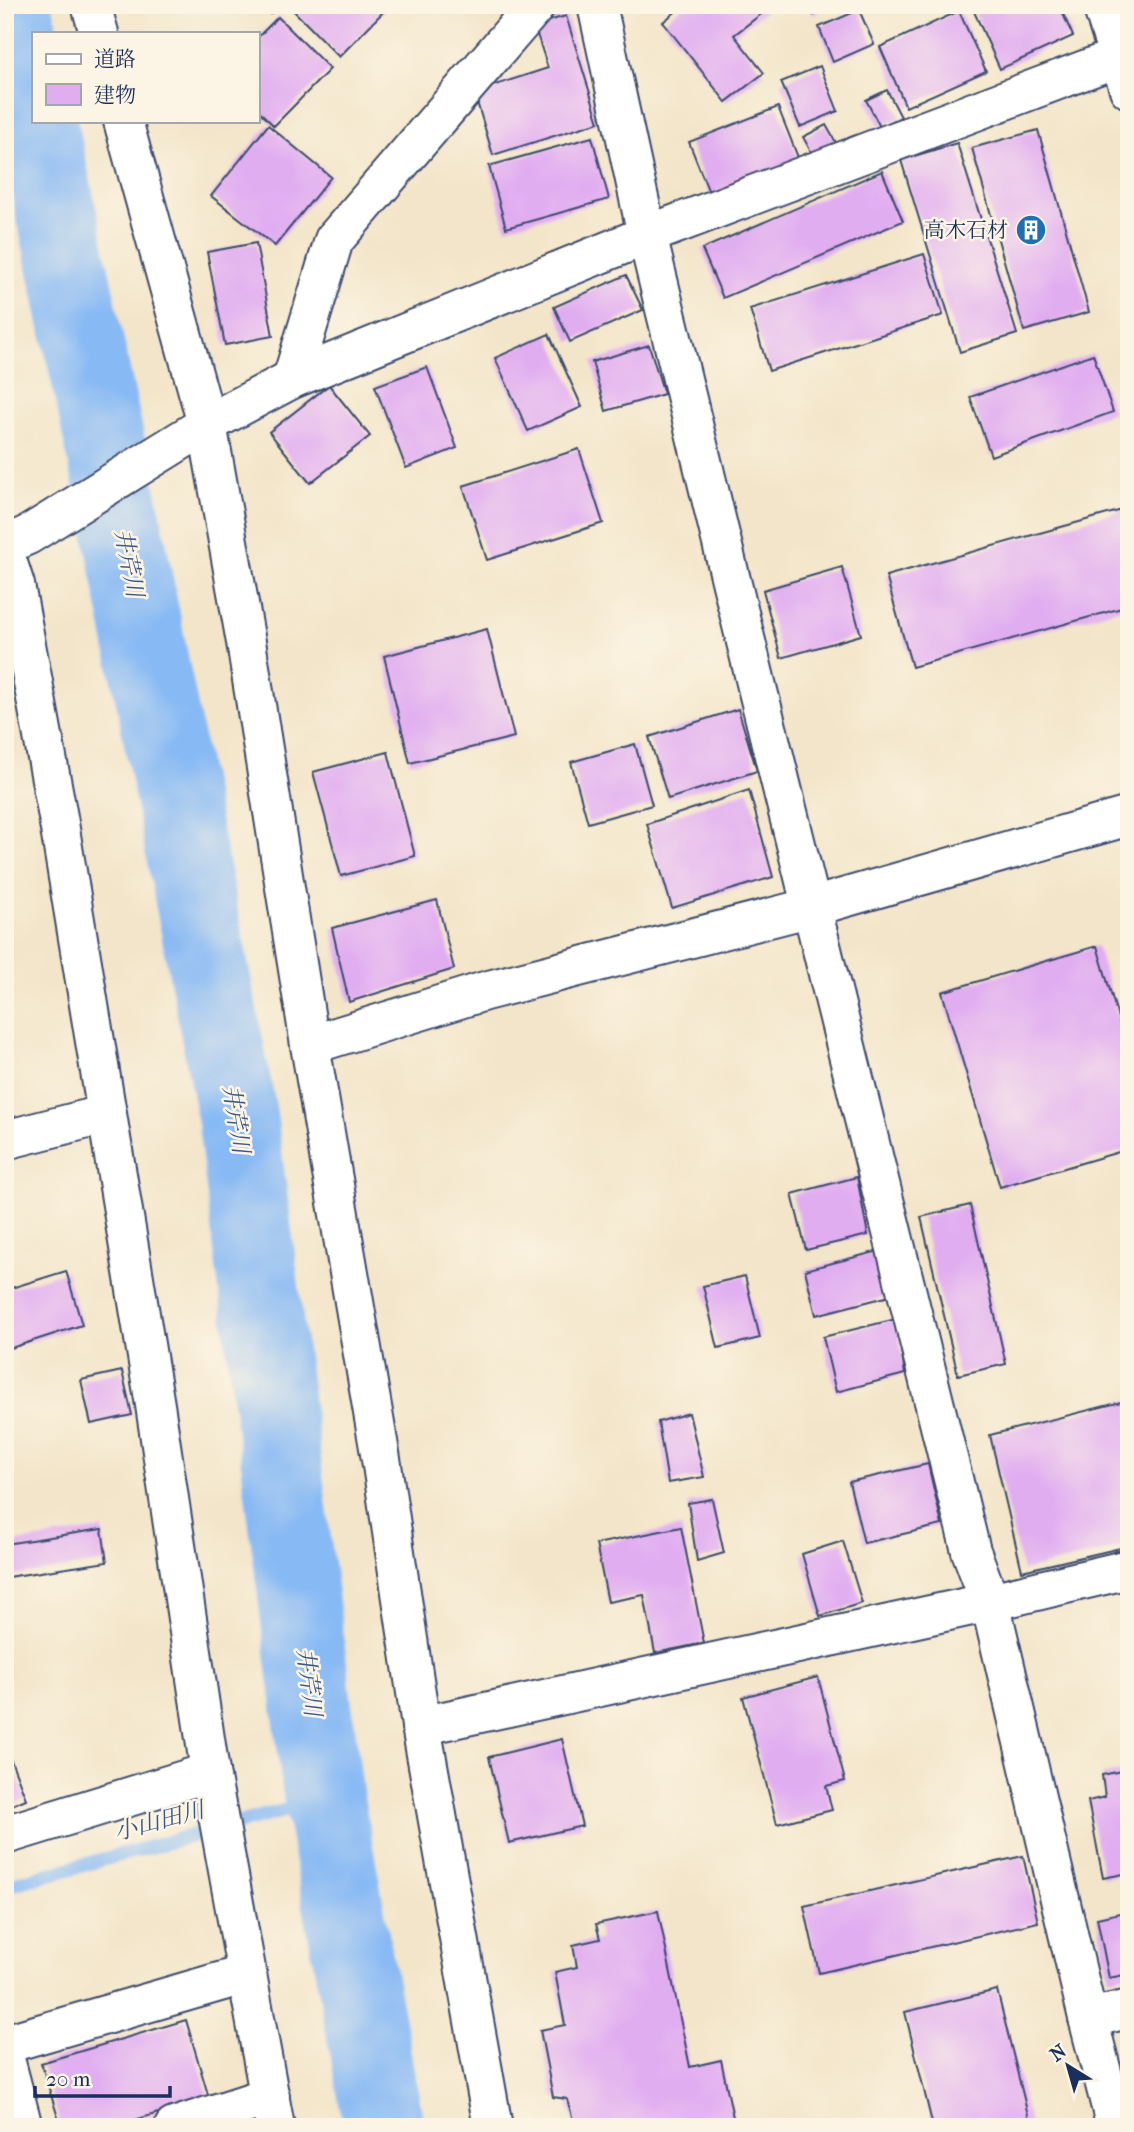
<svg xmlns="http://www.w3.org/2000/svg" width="1134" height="2132" font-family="'IM FELL French Canon','Noto Serif JP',serif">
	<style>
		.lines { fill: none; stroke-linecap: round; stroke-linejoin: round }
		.stream { stroke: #87b9f4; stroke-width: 14 }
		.river { stroke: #87b9f4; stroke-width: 80 }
		.building { fill: #e1adf1 }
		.street-casing { stroke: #3b4a6e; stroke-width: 42 }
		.street { stroke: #fff; stroke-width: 38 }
		.labels { text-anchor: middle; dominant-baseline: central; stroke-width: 5; stroke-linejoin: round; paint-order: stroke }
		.poi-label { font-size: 21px; fill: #1b2f5e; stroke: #fcf5e5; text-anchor: end }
		.water-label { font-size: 23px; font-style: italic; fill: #3b588b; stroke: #fcf5e5 }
	</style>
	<rect width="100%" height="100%" fill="#fcf5e5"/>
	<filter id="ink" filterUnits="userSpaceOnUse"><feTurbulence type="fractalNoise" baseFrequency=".0143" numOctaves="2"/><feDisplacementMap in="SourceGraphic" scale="14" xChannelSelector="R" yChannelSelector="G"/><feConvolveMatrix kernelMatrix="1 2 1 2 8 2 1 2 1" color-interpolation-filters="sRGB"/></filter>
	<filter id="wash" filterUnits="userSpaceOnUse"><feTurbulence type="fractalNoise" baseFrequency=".00686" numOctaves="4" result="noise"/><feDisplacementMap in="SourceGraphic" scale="28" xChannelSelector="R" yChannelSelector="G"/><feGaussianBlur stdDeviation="1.57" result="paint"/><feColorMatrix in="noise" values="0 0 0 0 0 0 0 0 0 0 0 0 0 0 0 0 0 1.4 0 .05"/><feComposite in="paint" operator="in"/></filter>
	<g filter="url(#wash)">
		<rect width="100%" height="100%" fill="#f3e5c9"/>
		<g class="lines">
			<polyline class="stream" points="5,1886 324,1800"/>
			<g class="river">
				<polyline points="12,5 33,104"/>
				<polyline points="37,121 120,514 237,1115 324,1800 384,2127"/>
			</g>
		</g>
		<g id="blocks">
			<g class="building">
				<polygon points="257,5 276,5 270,14"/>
				<polygon points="292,5 390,5 339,57 290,7"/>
				<polygon points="684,5 773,5 734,35 764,73 726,102 663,22"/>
				<polygon points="806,5 826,5 814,15"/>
				<polygon points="971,5 1059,5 1073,36 1000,69"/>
				<polygon points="859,10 874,44 833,62 819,27"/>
				<polygon points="959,11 986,71 906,107 880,47"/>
				<polygon points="566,16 599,122 493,155 474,92 548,68 534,25"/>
				<polygon points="278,17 330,69 274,126 257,109 257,38"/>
				<polygon points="820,66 838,111 800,127 781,82"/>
				<polygon points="887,90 901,117 880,127 866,100"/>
				<polygon points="778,107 799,160 710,195 689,142"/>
				<polygon points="268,125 331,177 275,246 211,196"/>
				<polygon points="826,125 838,146 815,159 803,137"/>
				<polygon points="1038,130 1089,312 1024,331 972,148"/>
				<polygon points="592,137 609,199 506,228 489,166"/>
				<polygon points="957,143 1017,334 960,352 901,160"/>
				<polygon points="882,171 903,221 723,298 702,249"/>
				<polygon points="256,243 273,336 225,345 207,252"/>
				<polygon points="924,254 943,315 769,371 750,309"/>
				<polygon points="626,275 643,310 570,342 554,307"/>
				<polygon points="549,334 582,407 528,431 495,358"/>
				<polygon points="649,345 664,394 606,411 592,362"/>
				<polygon points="1093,354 1113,412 991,456 970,397"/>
				<polygon points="427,367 457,448 406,468 375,386"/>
				<polygon points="329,385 370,436 310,483 269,432"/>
				<polygon points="579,449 603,523 487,560 463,486"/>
				<polygon points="1129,508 1129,606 912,667 886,576"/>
				<polygon points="842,567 861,635 781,658 763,590"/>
				<polygon points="487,629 514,737 410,763 384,656"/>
				<polygon points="738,709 757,771 668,799 649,737"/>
				<polygon points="635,744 652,805 588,823 571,762"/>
				<polygon points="388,752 415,856 341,876 313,772"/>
				<polygon points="749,790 773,877 672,908 647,824"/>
				<polygon points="437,900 454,969 349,1002 332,928"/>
				<polygon points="1097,946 1129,1055 1129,1149 1000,1187 942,992"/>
				<polygon points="857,1177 868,1235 806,1250 792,1194"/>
				<polygon points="970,1205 1006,1364 958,1375 921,1217"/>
				<polygon points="879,1251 890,1296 816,1315 805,1270"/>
				<polygon points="66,1271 82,1325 8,1349 5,1340 5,1290"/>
				<polygon points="745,1276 760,1338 718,1348 703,1286"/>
				<polygon points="896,1319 905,1374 836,1392 823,1337"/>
				<polygon points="122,1371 132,1415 91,1424 81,1380"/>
				<polygon points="1129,1400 1129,1546 1022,1571 990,1435"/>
				<polygon points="689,1413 704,1477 668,1483 658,1422"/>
				<polygon points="928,1464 942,1525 864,1543 849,1482"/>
				<polygon points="712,1499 724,1553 697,1561 688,1503"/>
				<polygon points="681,1527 704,1643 655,1653 644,1595 608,1602 596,1544"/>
				<polygon points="102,1529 107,1562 7,1577 5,1544"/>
				<polygon points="843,1541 862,1603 820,1616 802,1554"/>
				<polygon points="818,1677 845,1781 826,1786 832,1810 777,1824 743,1697"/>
				<polygon points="562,1739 582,1826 509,1843 489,1757"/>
				<polygon points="5,1745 26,1799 5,1808"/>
				<polygon points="1126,1770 1129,1782 1129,1873 1103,1878 1088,1801 1105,1797 1102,1775"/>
				<polygon points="1023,1856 1038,1922 819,1973 804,1906"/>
				<polygon points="658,1911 690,2067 721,2060 735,2127 575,2127 567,2099 553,2097 540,2030 565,2025 555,1972 577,1967 573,1945 600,1939 596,1924"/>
				<polygon points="1129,1911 1129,1974 1109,1978 1097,1918"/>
				<polygon points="997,1990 1031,2127 933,2127 905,2012"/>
				<polygon points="186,2020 209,2098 111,2127 61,2127 41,2063"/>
			</g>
		</g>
	</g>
	<g filter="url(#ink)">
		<use href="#blocks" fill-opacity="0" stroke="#3b4a6e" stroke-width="2"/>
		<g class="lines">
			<g class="street-casing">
				<g id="street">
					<polyline points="91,5 99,33"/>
					<polyline points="597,5 647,235 758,691 971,1551 990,1602 1088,2018 1116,2127"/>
					<polyline points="1102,5 1129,89"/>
					<polyline points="123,121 207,424 247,648 310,1045 382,1465 421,1726 493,2127"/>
					<polyline points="292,379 334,240 536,5"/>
					<polyline points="5,545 28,535 207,424 292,379 647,235 1119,57"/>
					<polyline points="5,554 15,585 58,817 107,1114 155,1405 210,1772 275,2127"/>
					<polyline points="310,1045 485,991 812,907 1129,816"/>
					<polyline points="5,1140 107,1114"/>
					<polyline points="421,1726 990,1602 1129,1569"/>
					<polyline points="5,1835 210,1772"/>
					<polyline points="1088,2018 1129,2009"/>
					<polyline points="5,2044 247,1974"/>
					<polyline points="5,2059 23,2127"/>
					<polyline points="174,2127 270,2096"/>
				</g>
			</g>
			<use href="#street" class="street"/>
		</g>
	</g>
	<defs>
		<g id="building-disc" transform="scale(1.575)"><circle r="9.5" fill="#1f6fb2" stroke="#fcf5e5"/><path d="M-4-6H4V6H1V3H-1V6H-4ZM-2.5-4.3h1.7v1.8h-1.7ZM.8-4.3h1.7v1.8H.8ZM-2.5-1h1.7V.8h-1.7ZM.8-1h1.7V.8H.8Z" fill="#fff"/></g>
	</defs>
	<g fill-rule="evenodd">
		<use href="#building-disc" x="1031" y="230"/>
	</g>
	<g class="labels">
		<g class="poi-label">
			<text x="1008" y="230">高木石材</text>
		</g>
		<g class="water-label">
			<text transform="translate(129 563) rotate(79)">井芹川</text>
			<text transform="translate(236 1119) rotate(81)">井芹川</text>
			<text transform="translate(309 1682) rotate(83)">井芹川</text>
			<text transform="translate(159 1821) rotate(-15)">小山田川</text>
		</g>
	</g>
	<rect width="1134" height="2132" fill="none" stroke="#fcf5e5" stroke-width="28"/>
	<rect x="32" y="32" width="228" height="91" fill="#fcf5e5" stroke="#a2a6af" stroke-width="2"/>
	<rect x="46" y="54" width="35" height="10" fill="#ffffff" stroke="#a2a6af" stroke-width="2"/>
	<text x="94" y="66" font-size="21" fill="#1b2f5e">道路</text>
	<rect x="46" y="84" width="35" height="21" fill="#e1adf1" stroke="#a2a6af" stroke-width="2"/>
	<text x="94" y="102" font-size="21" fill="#1b2f5e">建物</text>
	<g transform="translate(1068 2066) rotate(323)" stroke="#fcf5e5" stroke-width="5" paint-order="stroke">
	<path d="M0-5L12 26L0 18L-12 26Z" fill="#1b2f5e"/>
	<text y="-10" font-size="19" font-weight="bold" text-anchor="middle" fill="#1b2f5e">N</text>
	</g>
	<path d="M35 2086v10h135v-10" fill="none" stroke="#1b2f5e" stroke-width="3.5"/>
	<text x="46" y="2086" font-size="21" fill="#1b2f5e" stroke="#fcf5e5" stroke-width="5" paint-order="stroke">20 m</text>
</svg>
